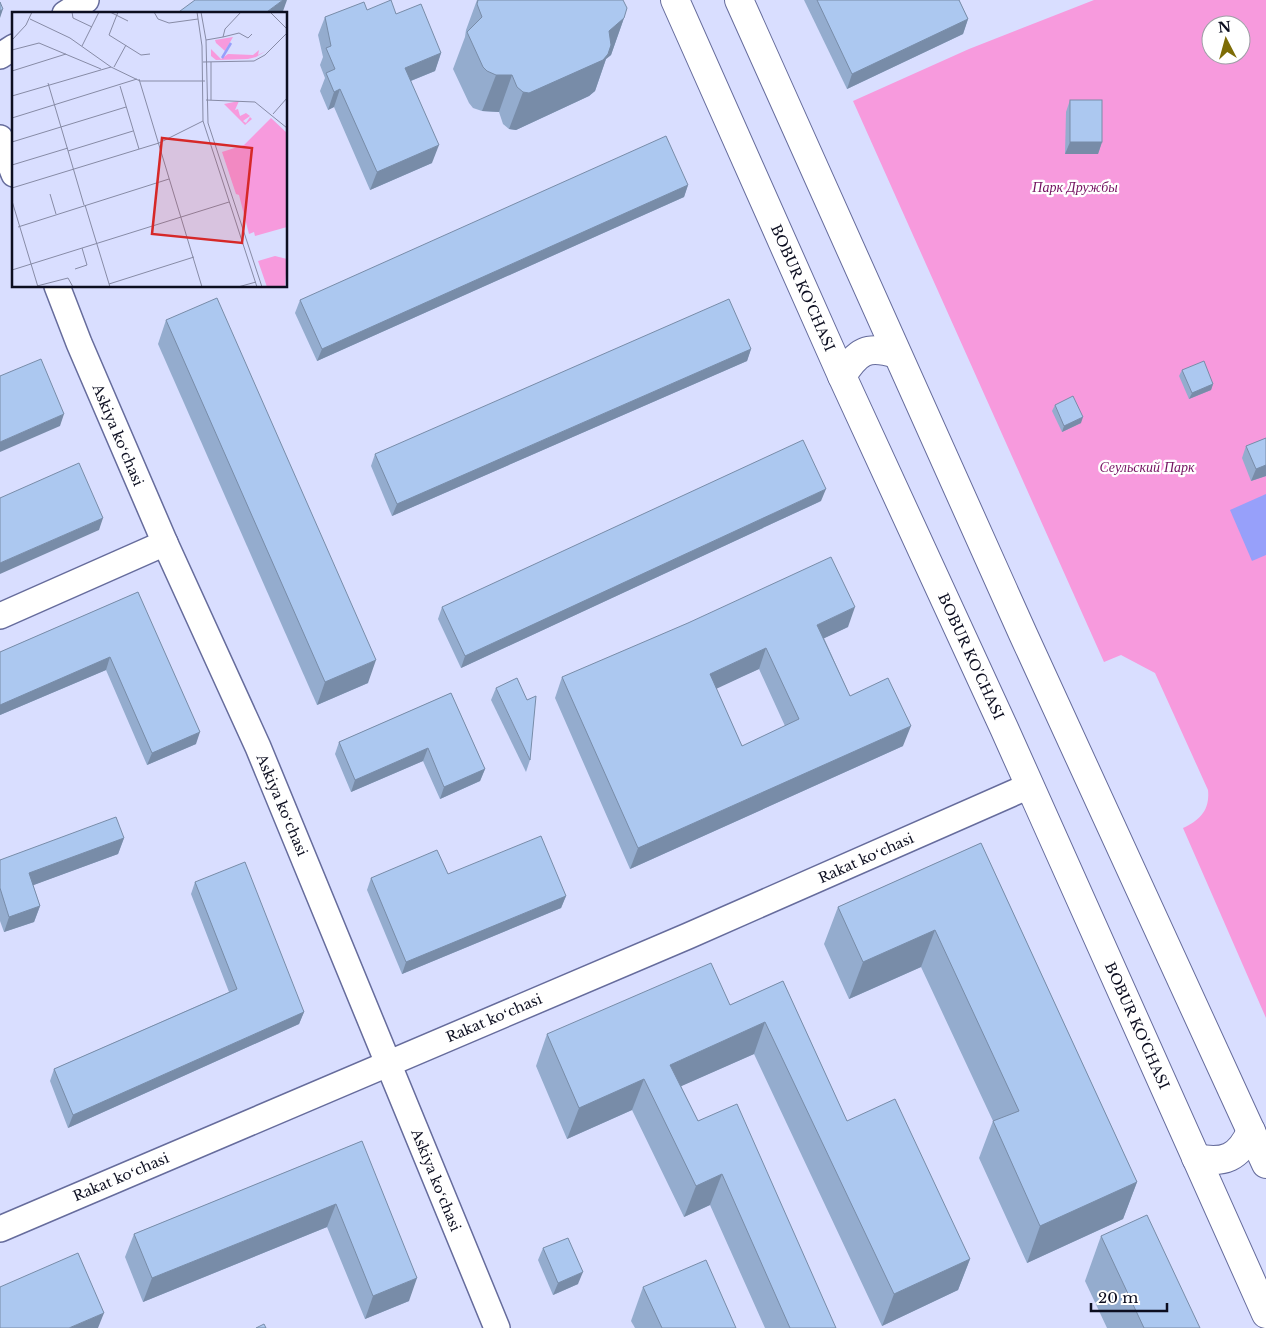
<svg xmlns="http://www.w3.org/2000/svg" width="1266" height="1328" font-family="'Libre Baskerville',serif">
	<style>
		.green { fill: #f79add; fill-rule: evenodd }
		.water { fill: #97a0fa }
		.lines { fill: none; stroke-linecap: round; stroke-linejoin: round }
		.street-casing { stroke: #666c9c; stroke-width: 28 }
		.primary-casing { stroke: #666c9c; stroke-width: 30 }
		.street { stroke: #fff; stroke-width: 25 }
		.primary { stroke: #fff; stroke-width: 28 }
		.wall { fill: #94acce; fill-rule: evenodd }
		.shaded-wall { fill: #788ca8 }
		.building { fill: #acc8f0; stroke: #788ca8; fill-rule: evenodd }
		.labels { text-anchor: middle; dominant-baseline: central; stroke-width: 4.5; stroke-linejoin: round; paint-order: stroke }
		.park-label { font-size: 14px; font-style: italic; fill: #731260; stroke: #fff }
		.street-label { font-size: 14px; fill: #0c0e20; stroke: #fff }
		.inset-river { fill: none; stroke: #97a0fa; stroke-width: 2.5 }
		.inset-road { fill: none; stroke: #878ba6; stroke-width: 1 }
		.view { fill: #d62828; fill-opacity: 0.15; stroke: #d62828; stroke-width: 2.5 }
		.inset-edge { fill: none; stroke: #0c0e20; stroke-width: 2.5 }
	</style>
	<rect width="100%" height="100%" fill="#d9deff"/>
	<path class="green" d="M1094 0H1266V1018L1183 828C1200 820 1210 810 1208 790L1155 673 1121 655 1104 662 853 101 969 49ZM1211 25H1241V55H1211Z"/>
	<polygon class="water" points="1266,494 1266,555 1252,561 1230,510"/>
	<g class="lines">
		<g class="street-casing">
			<g id="street">
				<polyline points="65,14 86,0"/>
				<polyline points="0,56 14,47"/>
				<polyline points="0,138 14,174"/>
				<polyline points="57,286 79,343 165,543 258,747 497,1328"/>
				<polyline points="0,616 165,543"/>
				<polyline points="0,1229 688,936 1029,786"/>
			</g>
		</g>
		<g class="primary-casing">
			<g id="primary">
				<path id="s1" d="M675 0 842 376 1004 728 1266 1314"/>
				<polyline points="739,0 1023,634 1266,1164"/>
				<path d="M842 376C858 351 867 345 896 354"/>
				<path d="M1196 1158C1224 1164 1239 1158 1251 1131"/>
			</g>
		</g>
		<use href="#street" class="street"/>
		<use href="#primary" class="primary"/>
	</g>
	<g class="wall">
		<polygon points="477,0 623,0 624,18 611,55 606,59 595,91 589,96 516,130 509,129 503,124 499,112 482,111 473,108 469,103 453,69 465,37 466,30"/>
		<polygon points="804,0 959,0 968,19 963,34 847,89"/>
		<polygon points="367,10 396,14 441,53 435,71 411,81 432,163 370,190 334,107 328,110 320,91 325,78 320,65 323,57 318,35 325,17"/>
		<polygon points="1070,100 1102,142 1098,154 1065,154 1066,112"/>
		<polygon points="688,185 684,197 317,361 295,313 300,300"/>
		<polygon points="166,320 368,683 317,705 158,344"/>
		<polygon points="751,349 747,361 392,516 371,466 375,454"/>
		<polygon points="1182,370 1213,384 1211,390 1189,399 1179,376"/>
		<polygon points="1055,405 1081,423 1062,432 1052,411"/>
		<polygon points="1266,438 1266,476 1251,481 1242,458 1246,446"/>
		<polygon points="821,501 461,668 438,619 442,607"/>
		<polygon points="138,592 196,744 147,765 106,670 0,715 0,652"/>
		<path d="M848 627 824 638 850 696 903 746 630 869 555 698 562 677ZM759 669 785 726 742 746 716 688Z"/>
		<polygon points="496,688 530,760 526,772 491,700"/>
		<polygon points="451,693 485,769 480,781 440,799 423,761 351,792 335,754 339,742"/>
		<polygon points="124,838 118,854 33,885 40,906 34,922 4,932 0,921 0,860"/>
		<polygon points="981,843 1137,1182 1123,1219 1027,1263 979,1158 993,1121 921,967 849,999 824,944 838,907"/>
		<polygon points="448,874 566,896 561,908 402,974 367,890 371,878"/>
		<polygon points="195,882 304,1012 299,1024 68,1128 50,1081 54,1069 229,992 191,894"/>
		<polygon points="783,981 847,1121 970,1259 958,1290 882,1326 754,1054 681,1086 698,1121 836,1328 765,1328 710,1205 684,1217 632,1110 567,1139 536,1066 547,1034 730,1005"/>
		<polygon points="362,1141 409,1301 365,1319 327,1227 143,1302 125,1257 134,1234"/>
		<polygon points="1101,1236 1200,1328 1107,1328 1085,1281"/>
		<polygon points="543,1248 578,1284 553,1295 538,1260"/>
		<polygon points="643,1287 736,1328 635,1328 631,1321"/>
	</g>
	<g class="shaded-wall">
		<polygon points="283,0 287,0 282,14 264,14"/>
		<polygon points="3,9 0,18 0,11"/>
		<polygon points="624,18 611,55 606,59 595,91 589,96 516,130 509,129 523,92 609,31"/>
		<polygon points="968,19 963,34 847,89 852,74"/>
		<polygon points="441,53 435,71 398,86 405,68"/>
		<polygon points="496,75 512,75 499,112 482,111"/>
		<polygon points="340,89 334,107 328,110 334,92"/>
		<polygon points="1070,142 1102,142 1098,154 1065,154"/>
		<polygon points="439,145 432,163 370,190 377,172"/>
		<polygon points="688,185 684,197 317,361 322,349"/>
		<polygon points="751,349 747,361 392,516 397,504"/>
		<polygon points="1213,384 1211,390 1189,399 1192,393"/>
		<polygon points="64,414 60,426 0,452 0,442"/>
		<polygon points="1083,417 1081,423 1062,432 1064,426"/>
		<polygon points="1266,465 1266,476 1251,481 1256,469"/>
		<polygon points="826,489 821,501 461,668 465,656"/>
		<polygon points="103,518 99,530 0,574 0,563"/>
		<polygon points="855,607 848,627 810,645 817,625"/>
		<polygon points="766,648 759,669 703,695 710,674"/>
		<polygon points="110,657 106,670 0,715 0,705"/>
		<polygon points="376,660 368,683 317,705 325,682"/>
		<polygon points="911,726 903,746 630,869 638,848"/>
		<polygon points="200,732 196,744 147,765 152,753"/>
		<polygon points="428,748 423,761 351,792 355,780"/>
		<polygon points="485,769 480,781 440,799 444,787"/>
		<polygon points="124,838 118,854 23,889 29,873"/>
		<polygon points="566,896 561,908 402,974 406,962"/>
		<polygon points="40,906 34,922 4,932 9,917"/>
		<polygon points="935,930 921,967 849,999 863,962"/>
		<polygon points="304,1012 299,1024 68,1128 73,1115"/>
		<polygon points="765,1022 754,1054 659,1096 670,1065"/>
		<polygon points="644,1079 632,1110 567,1139 579,1108"/>
		<polygon points="722,1174 710,1205 684,1217 696,1186"/>
		<polygon points="1137,1182 1123,1219 1027,1263 1040,1226"/>
		<polygon points="336,1204 327,1227 143,1302 152,1278"/>
		<polygon points="970,1259 958,1290 882,1326 894,1294"/>
		<polygon points="583,1272 578,1284 553,1295 558,1283"/>
		<polygon points="417,1278 409,1301 365,1319 373,1296"/>
		<polygon points="104,1313 98,1328 69,1328"/>
	</g>
	<g class="building">
		<polygon points="195,0 283,0 264,14 176,14"/>
		<polygon points="391,0 396,14 421,4 441,53 405,68 439,145 377,172 340,89 334,92 326,73 335,69 326,48 331,46 325,17 364,2 367,10"/>
		<polygon points="478,0 623,0 627,8 624,18 609,31 611,45 608,54 603,60 529,93 523,92 517,87 512,75 496,75 487,71 483,67 467,32 482,17 477,4"/>
		<polygon points="817,0 959,0 968,19 852,74"/>
		<polygon points="0,2 3,9 0,11"/>
		<rect x="1070" y="100" width="32" height="42"/>
		<polygon points="666,136 688,185 322,349 300,300"/>
		<polygon points="217,298 376,660 325,682 166,320"/>
		<polygon points="729,299 751,349 397,504 375,454"/>
		<polygon points="41,359 64,414 0,442 0,376"/>
		<polygon points="1204,361 1213,384 1192,393 1182,370"/>
		<polygon points="1073,396 1083,417 1064,426 1055,405"/>
		<polygon points="1266,438 1266,465 1256,469 1246,446"/>
		<polygon points="803,440 826,489 465,656 442,607"/>
		<polygon points="79,463 103,518 0,563 0,498"/>
		<path d="M831 557 855 607 817 625 850 696 888 678 911 726 638 848 562 677 688 623ZM766 648 799 719 742 746 710 674Z"/>
		<polygon points="138,592 200,732 152,753 110,657 0,705 0,652"/>
		<polygon points="517,678 527,700 536,696 530,760 496,688"/>
		<polygon points="451,693 485,769 444,787 428,748 355,780 339,742"/>
		<polygon points="116,817 124,838 29,873 40,906 9,917 0,888 0,860"/>
		<polygon points="541,836 566,896 406,962 371,878 437,850 448,874"/>
		<polygon points="981,843 1137,1182 1040,1226 993,1121 1019,1111 935,930 863,962 838,907"/>
		<polygon points="245,862 304,1012 73,1115 54,1069 237,989 195,882"/>
		<polygon points="711,963 730,1005 783,981 847,1121 895,1099 970,1259 894,1294 765,1022 670,1065 698,1121 737,1104 836,1328 790,1328 722,1174 696,1186 644,1079 579,1108 547,1034"/>
		<polygon points="362,1141 417,1278 373,1296 336,1204 152,1278 134,1234"/>
		<polygon points="1147,1215 1200,1328 1144,1328 1101,1236"/>
		<polygon points="568,1238 583,1272 558,1283 543,1248"/>
		<polygon points="78,1253 104,1313 69,1328 0,1328 0,1287"/>
		<polygon points="706,1260 736,1328 662,1328 643,1287"/>
		<polygon points="264,1324 266,1328 256,1328"/>
	</g>
	<g class="labels">
		<g class="park-label">
			<text x="1075" y="187">Парк Дружбы</text>
			<text x="1147" y="467">Сеульский Парк</text>
		</g>
		<g class="street-label">
			<text stroke="none"><textPath href="#s1" startOffset="315">BOBUR KO'CHASI</textPath></text>
			<text transform="translate(118 435) rotate(67)">Askiya koʻchasi</text>
			<text stroke="none"><textPath href="#s1" startOffset="720">BOBUR KO'CHASI</textPath></text>
			<text transform="translate(282 805) rotate(67)">Askiya koʻchasi</text>
			<text transform="translate(866 858) rotate(-24)">Rakat koʻchasi</text>
			<text transform="translate(494 1018) rotate(-23)">Rakat koʻchasi</text>
			<text stroke="none"><textPath href="#s1" startOffset="1125">BOBUR KO'CHASI</textPath></text>
			<text transform="translate(121 1177) rotate(-23)">Rakat koʻchasi</text>
			<text transform="translate(436 1180) rotate(68)">Askiya koʻchasi</text>
		</g>
	</g>
	<g transform="translate(12 12)">
		<rect width="275" height="275" fill="#d9deff"/>
		<path d="M221 25 213 39 204 31 203 28ZM199 37 209 47 216 42 241 43 247 38 246 43 254 39 244 45 236 47 204 48 199 44ZM227 89 223 98 226 97 228 104 234 101 238 104 231 109 234 111 238 105 240 107 233 113 212 92ZM259 106 275 121V215L243 224 242 220 237 222 227 183 224 182 210 140 232 133ZM263 244 275 247 273 275H255L246 249Z" fill="#f79add"/>
		<path class="inset-river" d="M210 46 219 31"/>
		<path class="inset-road" d="M60 0 61 6 80 15M98 0 116 9M106 0 97 23 129 43 138 42M142 0 146 7 157 11 186 7M185 0 190 34 191 109 245 275M189 0 194 28 196 111 250 275M258 0 275 17M18 7 58 26 99 55M211 25 227 21 236 26 240 22M0 28 14 13 20 0M194 28 211 25 213 17 229 0M70 34 87 0M0 38 27 31 89 57M191 50 242 49 253 43 275 21M102 55 114 33M0 59 54 42M127 67 190 275M36 71 72 193M108 74 127 137M0 84 99 55 128 69H193M194 88 243 90 275 116M199 88V50M261 102 275 86M0 106 125 67M0 130 114 95M56 139 121 119M0 153 56 136M0 176 147 131 191 109M38 182 44 202M0 189 26 275M73 193 98 275M6 215 157 167M63 257 75 253 70 236M0 258 217 190M97 272 182 245M25 274 56 266 61 275M226 275 244 270"/>
		<path class="view" d="M150 126 240 136 230 231 140 222Z"/>
		<rect width="275" height="275" class="inset-edge"/>
	</g>
	<g transform="translate(1226 40) rotate(354)"><circle r="24" fill="#ffffff" stroke="#9e9fa6"/>
	<path d="M0-4L9 19L0 12L-9 19Z" fill="#7d6c06"/>
	<text y="-8" font-size="14" font-weight="bold" text-anchor="middle" fill="#0c0e20">N</text>
	</g>
	<path d="M1091 1303v8h76v-8" fill="none" stroke="#0c0e20" stroke-width="2.5"/>
	<text x="1098" y="1303" font-size="15" fill="#0c0e20" stroke="#ffffff" stroke-width="4" paint-order="stroke">20 m</text>
</svg>
